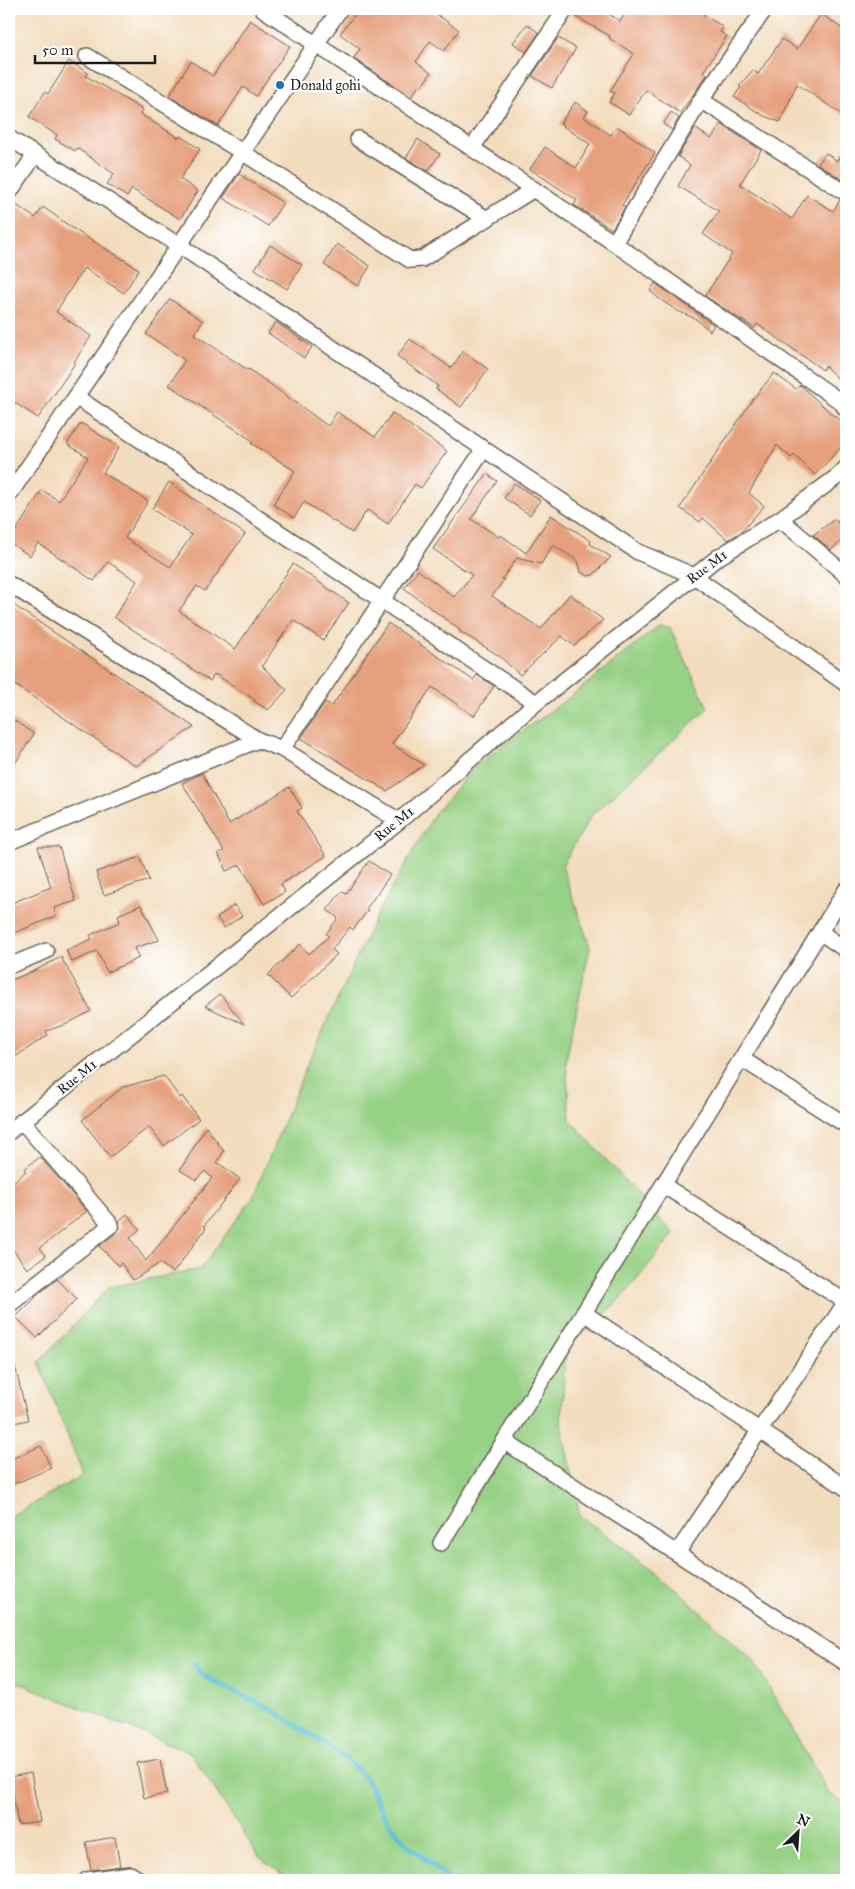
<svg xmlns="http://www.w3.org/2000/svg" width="855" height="1889" font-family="'IM FELL Great Primer',serif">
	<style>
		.green { fill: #97d185; stroke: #5a7650 }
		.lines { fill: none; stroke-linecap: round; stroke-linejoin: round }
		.stream { stroke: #57c0d4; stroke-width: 5 }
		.building { fill: #e6a07d }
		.street-casing { stroke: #676055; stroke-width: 18 }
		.street { stroke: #fff; stroke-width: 15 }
		.poi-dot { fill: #1f6fb2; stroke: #fff; stroke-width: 2 }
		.labels { text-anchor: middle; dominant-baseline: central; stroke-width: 4.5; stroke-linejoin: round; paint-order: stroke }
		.poi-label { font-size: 14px; fill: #1c1c1c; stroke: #fff; text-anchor: start }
		.street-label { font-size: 14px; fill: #1c1c1c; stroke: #fff }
	</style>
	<rect width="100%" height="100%" fill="#fff"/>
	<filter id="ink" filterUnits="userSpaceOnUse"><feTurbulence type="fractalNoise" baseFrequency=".02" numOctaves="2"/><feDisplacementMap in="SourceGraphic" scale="10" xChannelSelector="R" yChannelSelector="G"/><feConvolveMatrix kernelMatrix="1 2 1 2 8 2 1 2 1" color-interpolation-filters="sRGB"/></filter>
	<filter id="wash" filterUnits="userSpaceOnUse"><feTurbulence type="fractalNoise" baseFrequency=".0096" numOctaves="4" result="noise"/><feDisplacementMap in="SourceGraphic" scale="20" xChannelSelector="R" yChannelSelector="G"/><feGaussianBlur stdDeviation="1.12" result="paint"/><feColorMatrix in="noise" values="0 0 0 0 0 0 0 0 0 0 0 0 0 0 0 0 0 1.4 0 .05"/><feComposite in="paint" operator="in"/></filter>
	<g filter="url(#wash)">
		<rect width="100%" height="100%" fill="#f3ddbf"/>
		<polygon class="green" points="660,625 670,628 708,708 591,816 562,866 590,947 566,1060 570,1120 674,1234 621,1299 566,1348 561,1424 580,1516 657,1572 754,1661 829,1794 846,1803 846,1880 291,1880 259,1857 191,1753 12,1680 9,1659 9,1517 83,1475 39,1362 109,1287 200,1269 252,1199 310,1058 379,910 435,813 477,764 570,697"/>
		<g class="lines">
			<polyline class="stream" points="194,1663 203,1676 274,1711 343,1756 365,1777 387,1820 407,1844 450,1880"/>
		</g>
		<g id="blocks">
			<g class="building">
				<polygon points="359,9 429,9 459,30 444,51 430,41 416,62 431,73 421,87 419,86 411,97 354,58 360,49 340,34"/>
				<polygon points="575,9 600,9 620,21 629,9 708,9 704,15 723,27 720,32 727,36 703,72 707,75 680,113 646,90 629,115 609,102 615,93 610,91 634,54 609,38 610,36 573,15"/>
				<polygon points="821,14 846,31 846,117 797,84 780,122 764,116 734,97 741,87 739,86 753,70 758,74 782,39 797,49"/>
				<polygon points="250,20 290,46 256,96 243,87 218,126 169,96 191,61 213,76"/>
				<polygon points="527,24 539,33 526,52 513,43"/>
				<polygon points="558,38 576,48 552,88 532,76"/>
				<polygon points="69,61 88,73 86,76 143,110 140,114 179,138 180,136 200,149 180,179 198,191 180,219 132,189 127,197 107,184 114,174 77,148 75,151 55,139 57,135 29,117 45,92 48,94"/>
				<polygon points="575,102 588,111 584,117 611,135 617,126 655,153 622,205 625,207 612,229 574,205 577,200 530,169 545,147 576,168 590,144 560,124"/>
				<polygon points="671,112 679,118 672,130 663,124"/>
				<polygon points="721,124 761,150 740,184 792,219 807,195 833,211 840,200 846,202 846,373 839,380 825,366 823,370 757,324 754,328 705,296 732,254 703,234 719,211 678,186 690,165 678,156 695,128 711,139"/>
				<polygon points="418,139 440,154 428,171 406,158"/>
				<polygon points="846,146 846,182 818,164 826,153 837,161"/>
				<polygon points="239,174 283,203 268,226 223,198"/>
				<polygon points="9,202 12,202 35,218 43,207 75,230 139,269 124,293 84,268 56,312 91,336 74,362 75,363 66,377 38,418 9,399"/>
				<polygon points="337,244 370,266 358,286 324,265"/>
				<polygon points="270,245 302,265 287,289 255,269"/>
				<polygon points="655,283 714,325 710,331 696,319 678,311 662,301 650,291"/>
				<polygon points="170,299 203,321 194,334 248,370 249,369 328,426 337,412 375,437 392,413 447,451 421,488 415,484 388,524 367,510 352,533 304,502 294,518 273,504 295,471 251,443 253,441 169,385 185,360 146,334"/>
				<polygon points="276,322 312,347 304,358 268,333"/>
				<polygon points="410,339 451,368 463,351 488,369 461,407 436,389 438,386 397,356"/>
				<polygon points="774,373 796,389 800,385 834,416 835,415 846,426 846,442 815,475 794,455 791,458 777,445 749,493 764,506 741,532 728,540 703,518 700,522 680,508 753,399"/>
				<polygon points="81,423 119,447 103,473 148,501 125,538 170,567 192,535 152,509 169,482 245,534 205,591 197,586 179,611 235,649 293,564 349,603 323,640 293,620 262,666 287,690 268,710 254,701 255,700 215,674 210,681 114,617 137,581 108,562 94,581 38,543 30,556 9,542 42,490 59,501 88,457 67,444"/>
				<polygon points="487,474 497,481 471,519 499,537 501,535 526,553 551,515 591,541 590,544 611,557 593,575 588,576 581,572 578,561 553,545 541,564 517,558 502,579 504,580 492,596 541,629 570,594 603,620 574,646 562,636 520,675 498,655 459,631 460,630 404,588 418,570 454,597 472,575 433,549"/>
				<polygon points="514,483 540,500 530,515 504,498"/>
				<polygon points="846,517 846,537 831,550 813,535 835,519 838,523"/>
				<polygon points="9,602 194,727 136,766 9,681"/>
				<polygon points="388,623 473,680 477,675 494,686 474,716 432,687 392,744 424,765 387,791 301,738 325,702 332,706"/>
				<polygon points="9,717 34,734 9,773"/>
				<polygon points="202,773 229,824 289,787 302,808 297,811 326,856 281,884 285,892 264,904 240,865 226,871 218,853 224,851 182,783"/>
				<polygon points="38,847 59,847 76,901 54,908 56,916 9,935 9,904 51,887"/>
				<polygon points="140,857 149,880 104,895 96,872"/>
				<polygon points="369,861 390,875 366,909 368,910 353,930 350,927 332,949 337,954 291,998 268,975 300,944 309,954 329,936 326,934 338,918 327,910 342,891 346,894"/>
				<polygon points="141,905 159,940 134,948 139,958 107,972 97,951 72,962 66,950 92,939 90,935 120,922 118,915"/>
				<polygon points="234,905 242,916 224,928 217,918"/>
				<polygon points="61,957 91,1011 67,1024 46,1031 48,1035 9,1061 9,981 36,970"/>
				<polygon points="220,994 244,1024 205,1006"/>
				<polygon points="164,1076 180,1098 182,1096 199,1119 164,1146 149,1127 110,1157 82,1120 123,1087"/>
				<polygon points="206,1127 224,1151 217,1162 240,1179 204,1226 206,1228 173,1273 160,1263 133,1280 121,1263 119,1266 99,1246 117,1232 120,1228 119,1221 127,1214 140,1229 130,1238 146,1261 212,1178 205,1171 196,1180 180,1170"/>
				<polygon points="40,1157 87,1211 40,1248 46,1256 27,1269 9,1244 9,1186 26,1171 24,1169"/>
				<polygon points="57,1279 77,1299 37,1338 16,1317 35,1298 35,1297"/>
				<polygon points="9,1362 14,1362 28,1420 9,1424"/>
				<polygon points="41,1446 51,1468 9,1486 9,1460"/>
				<polygon points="160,1759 167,1794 144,1798 137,1763"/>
				<polygon points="31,1773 40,1822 18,1825 10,1777"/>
				<polygon points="115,1837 120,1866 91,1870 86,1842"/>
			</g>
		</g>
	</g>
	<g filter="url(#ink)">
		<use href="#blocks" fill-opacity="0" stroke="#676055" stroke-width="1"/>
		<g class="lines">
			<g class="street-casing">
				<g id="street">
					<polyline points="263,9 614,243 841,402 846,409"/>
					<polyline points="87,56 242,152 410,260 422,259 534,189"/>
					<polyline points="701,100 846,193"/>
					<polyline points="9,138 180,246 638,552 694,576 846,684"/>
					<polyline points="358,139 487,219"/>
					<polyline points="472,148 566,9"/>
					<polyline points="9,193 35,155"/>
					<polyline points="614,243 701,100 765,9"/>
					<polyline points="76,397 536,703"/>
					<polyline points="9,495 340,9"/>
					<polyline points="780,519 846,575"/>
					<polyline points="9,584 258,740 282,749 399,821"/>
					<polyline points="282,749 484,449"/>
					<polyline points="9,842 258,740"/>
					<polyline points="820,932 846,950"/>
					<polyline points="9,966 46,951"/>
					<polyline points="742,1059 846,1125"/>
					<polyline points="9,1132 399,821 536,703 717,558 780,519 838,476 846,468"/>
					<polyline points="663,1185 846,1302 677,1553"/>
					<polyline points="9,1305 111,1225 22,1121"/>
					<polyline points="584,1313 846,1488"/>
					<polyline points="504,1441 846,1663"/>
					<polyline points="441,1543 846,890"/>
					<polyline points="87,1880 130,1874 140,1880"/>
				</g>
			</g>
			<use href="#street" class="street"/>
		</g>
	</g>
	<circle class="poi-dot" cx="280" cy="85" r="5"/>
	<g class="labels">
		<g class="poi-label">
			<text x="290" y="85">Donald gohi</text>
		</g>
		<g class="street-label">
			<text transform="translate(707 567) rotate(-37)">Rue M1</text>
			<text transform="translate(394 824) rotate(-39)">Rue M1</text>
			<text transform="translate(77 1077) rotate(-39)">Rue M1</text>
		</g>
	</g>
	<rect width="855" height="1889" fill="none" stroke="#fff" stroke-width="30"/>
	<g transform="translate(798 1832) rotate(25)" stroke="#ffffff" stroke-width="4" paint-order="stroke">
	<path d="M0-4L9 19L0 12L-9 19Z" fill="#1c1c1c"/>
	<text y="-8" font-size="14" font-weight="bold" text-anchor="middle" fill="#1c1c1c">N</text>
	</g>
	<path d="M35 55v8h120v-8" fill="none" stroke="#1c1c1c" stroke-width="2.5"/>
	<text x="42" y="55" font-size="15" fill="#1c1c1c" stroke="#ffffff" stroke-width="4" paint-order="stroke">50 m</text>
</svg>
